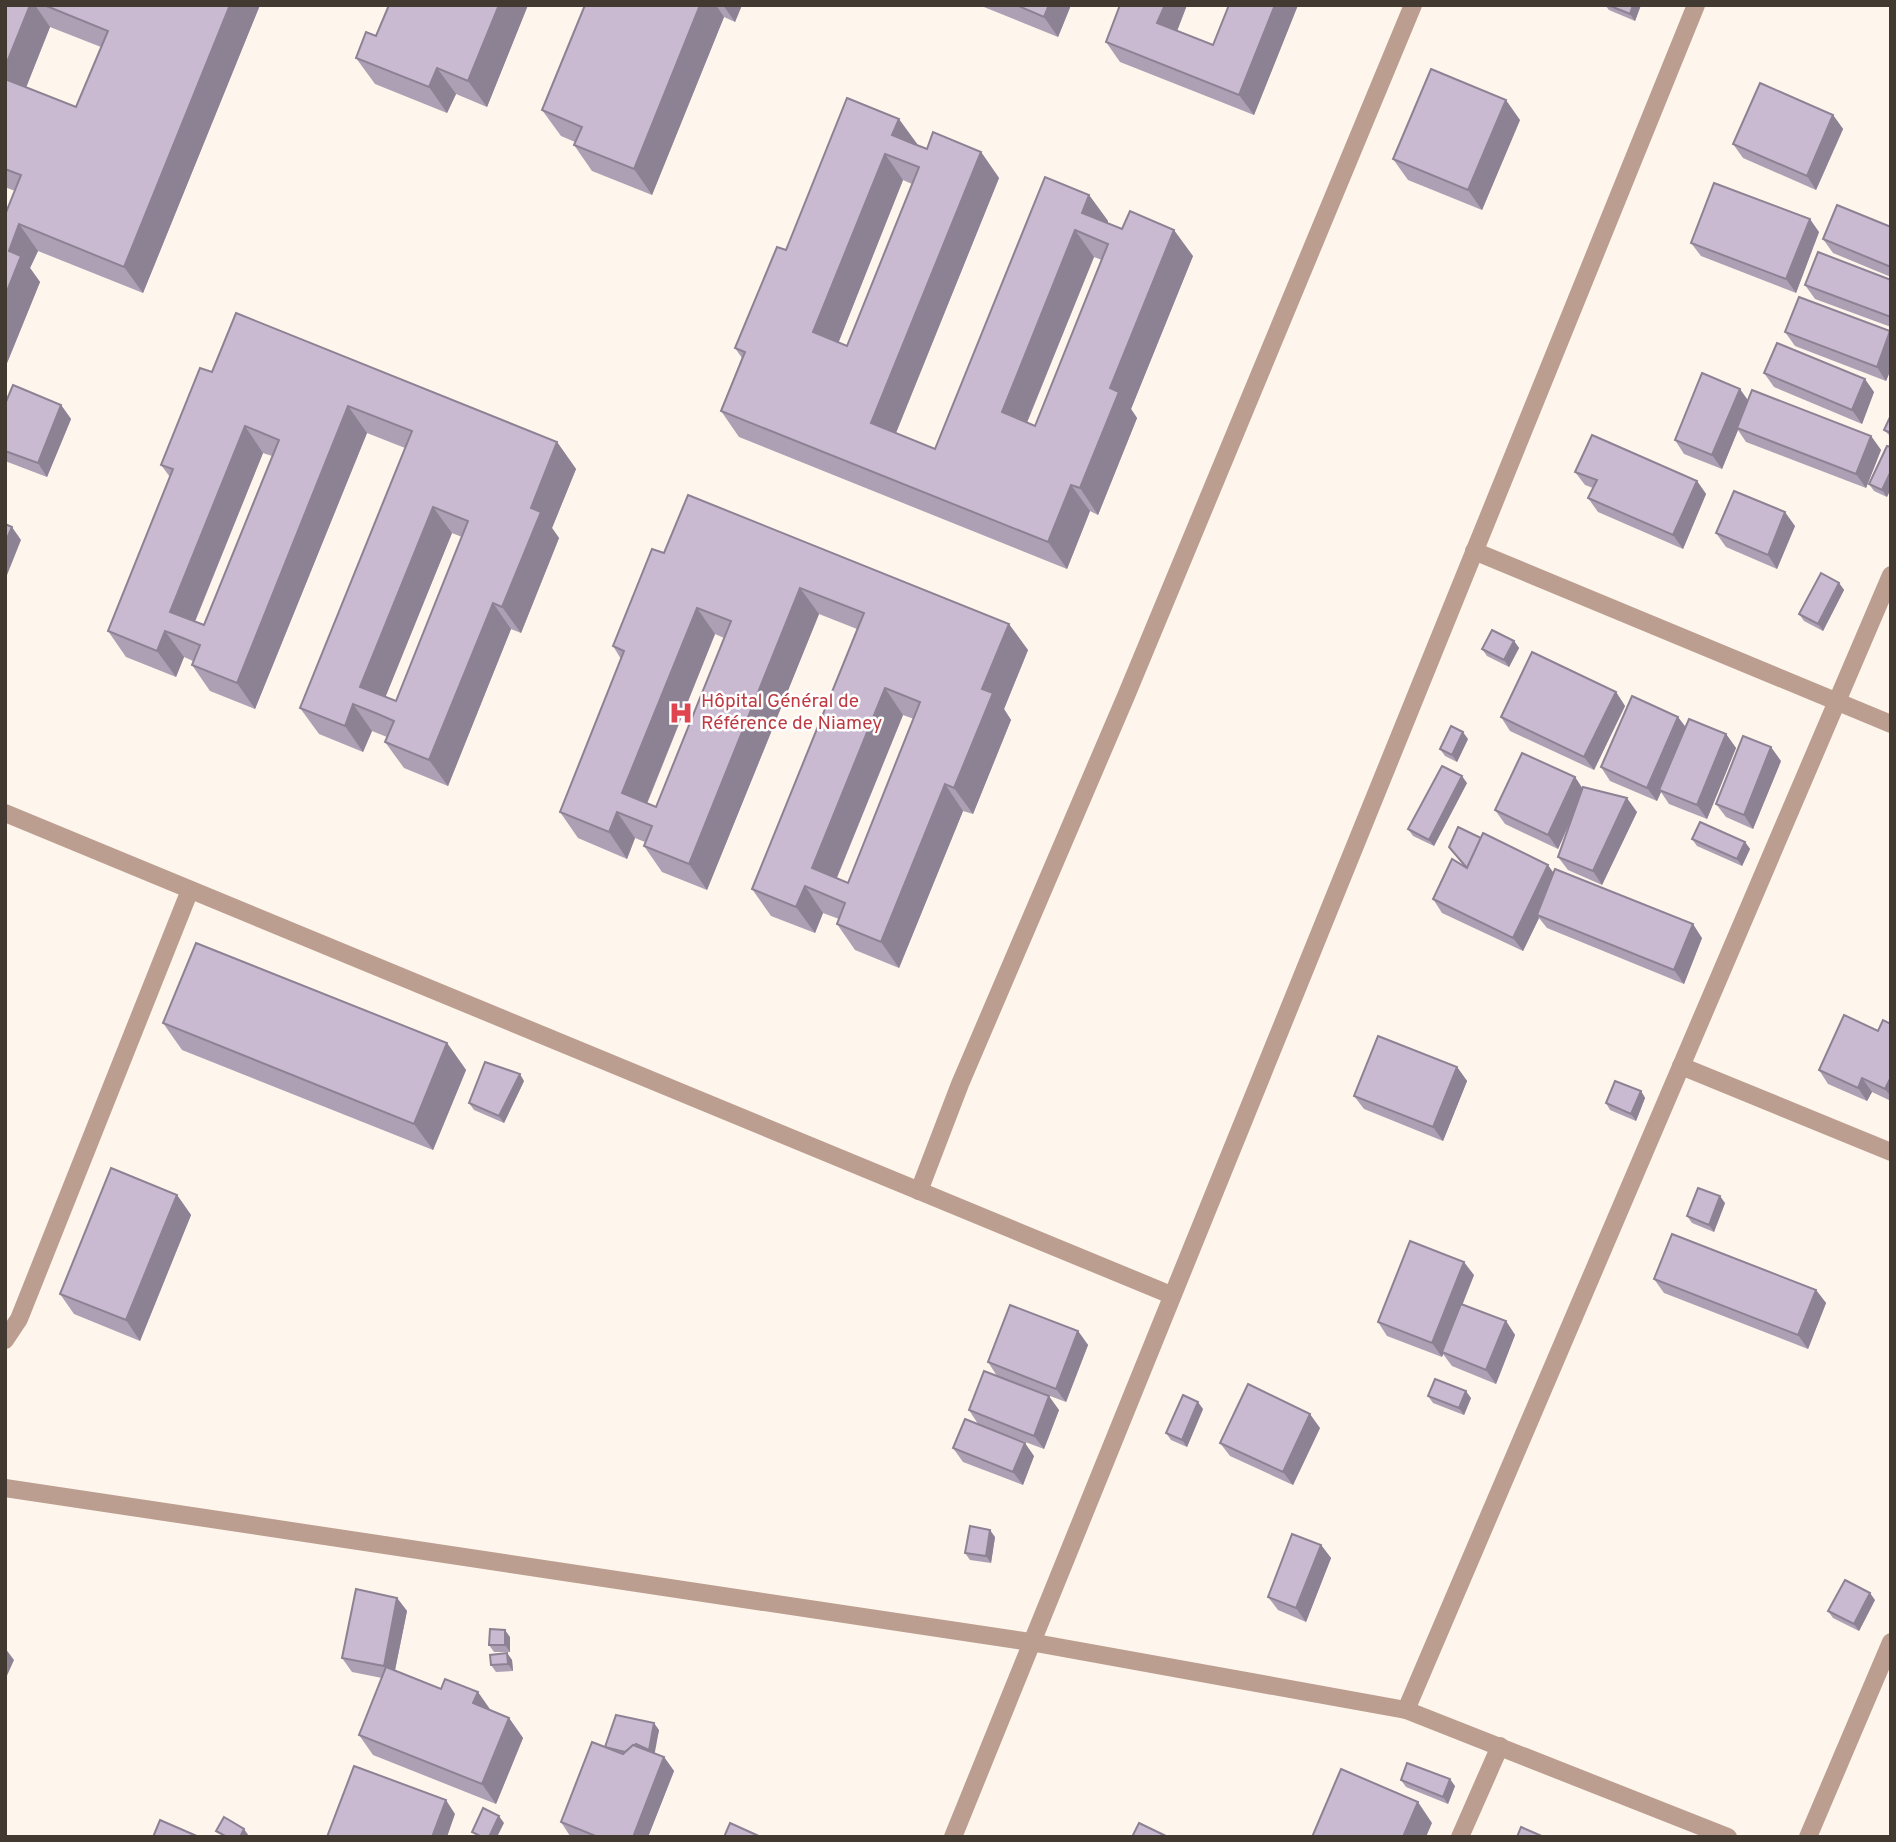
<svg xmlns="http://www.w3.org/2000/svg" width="1896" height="1842" font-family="Overpass,sans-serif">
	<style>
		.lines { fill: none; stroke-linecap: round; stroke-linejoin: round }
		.lane { stroke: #bc9e90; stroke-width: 18 }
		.street { stroke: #bc9e90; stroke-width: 18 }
		.wall { fill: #ada0b5; fill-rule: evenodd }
		.shaded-wall { fill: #8d8293 }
		.building { fill: #c9bad2; stroke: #8d8293; stroke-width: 2; fill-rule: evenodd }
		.labels { text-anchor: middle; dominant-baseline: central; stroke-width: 5; stroke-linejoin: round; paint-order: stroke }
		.health-label { font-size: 19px; fill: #be3a42; stroke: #fff; text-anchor: start }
	</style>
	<rect width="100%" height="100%" fill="#fef5ec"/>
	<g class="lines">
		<g class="lane">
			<polyline points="5,813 1171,1295"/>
			<polyline points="919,1191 960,1084 1126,696 1413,5"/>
			<polyline points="5,1340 19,1319 190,890"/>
		</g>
		<g class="street">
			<polyline points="1474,551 1891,724"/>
			<polyline points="1681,1066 1891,1152"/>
			<polyline points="5,1488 1030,1642 1406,1710 1728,1837"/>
			<polyline points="1406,1710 1891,575"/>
			<polyline points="953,1837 1696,5"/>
			<polyline points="1460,1837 1500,1746"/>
			<polyline points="1808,1837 1891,1642"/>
		</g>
	</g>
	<g class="wall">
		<path d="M5 5H260L143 293 38 251 30 268 40 282 5 368 15 191 5 187ZM50 27 101 47 76 107 26 87Z"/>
		<polygon points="528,5 487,107 456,94 447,113 375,84 356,58 376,36"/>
		<polygon points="585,5 742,5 735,22 724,17 652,195 592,171 574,145 575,142 561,136 542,110"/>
		<polygon points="979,5 1071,5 1058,37"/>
		<polygon points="1120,5 1187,5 1177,31 1213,45 1229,5 1298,5 1254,115 1120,62 1106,42"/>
		<polygon points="1605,5 1641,5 1635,21 1609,10"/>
		<path d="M847 98 918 145 927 149 981 152 999 178 896 433 935 449 1089 195 1108 221 1107 223 1193 256 1131 409 1137 418 1098 515 1090 511 1067 569 739 437 721 411 742 358 735 348 786 250ZM903 180 912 184 847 346 838 343ZM1094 257 1102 260 1035 426 1027 423Z"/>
		<polygon points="1833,115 1843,129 1816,190 1743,158 1733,144"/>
		<polygon points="1520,120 1482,210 1408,180 1393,159"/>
		<polygon points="1891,227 1891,277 1833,253 1823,239"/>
		<polygon points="1819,232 1796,293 1701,256 1691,243"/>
		<polygon points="1891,280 1891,327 1815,299 1805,285"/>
		<polygon points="1890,331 1891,369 1886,381 1795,346 1785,332"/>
		<path d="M212 372 557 442 576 469 552 528 559 538 521 633 511 629 448 786 404 768 385 742 387 737 372 731 363 752 319 734 300 708 405 448 367 433 255 709 210 691 192 665 193 661 184 657 176 677 126 657 108 631 170 477 161 465ZM263 453 272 456 204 625 195 622ZM452 533 462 537 396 701 385 697Z"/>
		<polygon points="1764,373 1874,392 1862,424 1774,387"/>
		<polygon points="1748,400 1871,436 1881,450 1866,488 1746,442 1738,430 1722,469 1684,454 1675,440"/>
		<polygon points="5,404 61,405 71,419 47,477 5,461"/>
		<polygon points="1891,415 1891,437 1884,430"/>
		<polygon points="1887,446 1887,497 1874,491 1869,484"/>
		<polygon points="1575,472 1697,481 1706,494 1683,549 1598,512 1588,498 1593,488 1585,485"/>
		<path d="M688 495 1028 650 1004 709 1011 720 973 814 963 811 899 968 855 950 837 924 839 919 823 913 815 933 771 916 752 889 857 629 819 614 707 890 662 872 644 846 645 842 635 838 627 859 578 838 560 812 621 659 613 646 664 553ZM715 634 724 638 656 807 647 804ZM903 715 914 719 848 883 837 878Z"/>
		<polygon points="1795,526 1777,569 1726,547 1716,533"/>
		<polygon points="1839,583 1844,590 1823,631 1804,621 1799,614"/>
		<polygon points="1514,641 1519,648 1509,667 1487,656 1482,649"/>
		<polygon points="1616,692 1625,706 1594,770 1510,731 1501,717"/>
		<polygon points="1685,727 1726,734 1736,748 1707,819 1669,804 1661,792 1657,801 1610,781 1601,767"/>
		<polygon points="1468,739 1457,762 1445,756 1440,749"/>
		<polygon points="1781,761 1753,829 1726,817 1716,804"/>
		<polygon points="1575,777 1583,789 1637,812 1602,885 1568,870 1558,857 1573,815 1558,849 1505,824 1495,810"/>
		<polygon points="1467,783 1434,846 1413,836 1408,829"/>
		<polygon points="1692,839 1745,842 1750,849 1742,866 1697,846"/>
		<polygon points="1449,847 1554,873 1702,938 1684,984 1547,928 1539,918 1523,951 1442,913 1433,899 1464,866"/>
		<polygon points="163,1023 447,1043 466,1070 433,1150 182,1050"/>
		<polygon points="1891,1024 1891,1101 1872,1092 1867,1101 1828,1084 1819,1070 1878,1031"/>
		<polygon points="1457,1067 1467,1081 1443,1141 1364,1109 1354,1096"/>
		<polygon points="524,1081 504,1123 474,1110 469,1103"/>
		<polygon points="1641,1091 1645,1098 1636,1121 1610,1110 1606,1103"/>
		<polygon points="177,1195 191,1215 140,1341 74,1314 60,1294"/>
		<polygon points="1725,1203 1714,1232 1692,1223 1687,1216"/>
		<polygon points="1474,1275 1462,1304 1506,1321 1515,1335 1496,1384 1452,1366 1443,1354 1442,1357 1387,1336 1378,1322"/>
		<polygon points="1654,1279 1816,1290 1826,1303 1808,1349 1664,1293"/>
		<polygon points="1078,1331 1088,1345 1066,1402 997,1376 988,1362"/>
		<polygon points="1428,1396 1471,1398 1464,1415 1433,1403"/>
		<polygon points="1203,1409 1187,1447 1171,1440 1166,1433"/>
		<polygon points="969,1410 1059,1410 1044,1449 978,1424"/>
		<polygon points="1320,1428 1293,1485 1230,1456 1220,1443"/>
		<polygon points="953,1448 1034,1456 1023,1485 963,1462"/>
		<polygon points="995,1537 991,1563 970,1560 965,1553"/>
		<polygon points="1321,1545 1331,1558 1306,1622 1278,1610 1268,1597"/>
		<polygon points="397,1598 407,1611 395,1670 509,1718 523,1738 496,1804 373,1755 359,1735 382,1678 352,1672 342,1658"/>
		<polygon points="1875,1600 1859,1631 1833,1618 1828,1611"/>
		<polygon points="510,1637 510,1652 494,1652 489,1645"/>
		<polygon points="507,1653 512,1660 513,1671 496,1672 491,1665"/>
		<polygon points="659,1730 654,1753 664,1757 674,1771 648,1837 570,1836 561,1822 606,1748"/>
		<polygon points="1401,1780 1455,1786 1448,1804 1406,1787"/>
	</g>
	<g class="shaded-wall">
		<polygon points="30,5 35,5 50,27 20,103 5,83 5,67"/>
		<polygon points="230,5 260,5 143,293 124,267"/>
		<polygon points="499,5 528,5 487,107 468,81"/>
		<polygon points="700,5 716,5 724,17 652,195 634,169"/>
		<polygon points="723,5 742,5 735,22"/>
		<polygon points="1049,5 1071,5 1058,37 1044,17"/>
		<polygon points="1165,5 1187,5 1172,44 1157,23"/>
		<polygon points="1275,5 1298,5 1254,115 1239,95"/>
		<polygon points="1633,5 1641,5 1635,21 1630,14"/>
		<polygon points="437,68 456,94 447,113 429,87"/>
		<polygon points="1506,100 1520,120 1482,210 1468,190"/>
		<polygon points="1833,115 1843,129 1816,190 1807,176"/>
		<polygon points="899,119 918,145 892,135"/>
		<polygon points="981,152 999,178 889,450 871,423"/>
		<polygon points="885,154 903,180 832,359 813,332"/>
		<polygon points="1089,195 1108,221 1100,239 1082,213"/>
		<polygon points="1810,219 1819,232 1796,293 1786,279"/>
		<polygon points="19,224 38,251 30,268 40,282 5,368 5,296 9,251"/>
		<polygon points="1075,230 1094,257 1020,439 1002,412"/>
		<polygon points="1174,230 1193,256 1131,409 1137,418 1098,515 1080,488 1110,388"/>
		<polygon points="1890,331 1891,369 1886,381 1877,367"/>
		<polygon points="1865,379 1874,392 1862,424 1852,410"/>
		<polygon points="1740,389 1750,403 1737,428 1738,430 1722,469 1712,455"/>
		<polygon points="61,405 71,419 47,477 38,463"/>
		<polygon points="348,406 367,433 255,709 237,683"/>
		<polygon points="245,426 263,453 188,638 170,612"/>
		<polygon points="1871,436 1881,450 1866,488 1856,474"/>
		<polygon points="557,442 576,469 552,528 559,538 521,633 502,607 531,508"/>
		<polygon points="1891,471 1891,489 1887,497 1882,490"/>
		<polygon points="1697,481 1706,494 1683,549 1673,535"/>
		<polygon points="1071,485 1090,511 1067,569 1048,542"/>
		<polygon points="433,507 452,533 379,713 360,687"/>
		<polygon points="1785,512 1795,526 1777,569 1768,555"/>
		<polygon points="12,527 21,540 5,580 5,543"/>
		<polygon points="1839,583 1844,590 1823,631 1818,624"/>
		<polygon points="800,588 819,614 707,890 689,864"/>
		<polygon points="493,603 511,629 448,786 429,760"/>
		<polygon points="697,608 715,634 640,820 622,793"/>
		<polygon points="1009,624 1028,650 1004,709 1011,720 973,814 954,788 982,689"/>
		<polygon points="165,631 184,657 176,677 157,651"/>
		<polygon points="1514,641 1519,648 1509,667 1504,660"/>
		<polygon points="885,688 903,715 830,894 812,868"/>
		<polygon points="1616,692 1625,706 1594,770 1584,757"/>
		<polygon points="353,704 372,731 363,752 345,726"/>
		<polygon points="1678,717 1688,730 1659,790 1661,792 1657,801 1647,788"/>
		<polygon points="1463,732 1468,739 1457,762 1452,755"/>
		<polygon points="1726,734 1736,748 1707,819 1697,805"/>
		<polygon points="1771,747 1781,761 1753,829 1744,815"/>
		<polygon points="1462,776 1467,783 1434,846 1429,840"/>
		<polygon points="1575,777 1584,791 1558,849 1548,835"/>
		<polygon points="945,784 963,811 899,968 881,942"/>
		<polygon points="1627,798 1637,812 1602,885 1593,871"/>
		<polygon points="617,812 635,838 627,859 609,832"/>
		<polygon points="1745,842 1750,849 1742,866 1737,859"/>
		<polygon points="1548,865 1558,879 1537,915 1539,918 1523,951 1513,938"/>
		<polygon points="805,886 823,913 815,933 796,907"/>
		<polygon points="1693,924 1702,938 1684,984 1674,970"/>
		<polygon points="447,1043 466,1070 433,1150 414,1124"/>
		<polygon points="1457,1067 1467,1081 1443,1141 1433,1127"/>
		<polygon points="520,1074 524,1081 504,1123 499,1116"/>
		<polygon points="1891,1077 1891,1097 1885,1089"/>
		<polygon points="1862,1078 1872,1092 1867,1101 1858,1088"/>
		<polygon points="1641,1091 1645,1098 1636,1121 1631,1114"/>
		<polygon points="177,1195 191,1215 140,1341 126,1320"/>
		<polygon points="1720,1196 1725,1203 1714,1232 1709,1225"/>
		<polygon points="1464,1262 1474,1275 1442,1357 1432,1343"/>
		<polygon points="1816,1290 1826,1303 1808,1349 1798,1335"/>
		<polygon points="1506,1321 1515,1335 1496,1384 1486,1370"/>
		<polygon points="1078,1331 1088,1345 1066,1402 1056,1389"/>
		<polygon points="1466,1391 1471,1398 1464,1415 1459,1408"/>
		<polygon points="1049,1396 1059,1410 1044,1449 1034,1436"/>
		<polygon points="1198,1402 1203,1409 1187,1447 1182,1440"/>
		<polygon points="1310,1414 1320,1428 1293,1485 1283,1472"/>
		<polygon points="1025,1443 1034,1456 1023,1485 1013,1472"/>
		<polygon points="990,1530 995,1537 991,1563 986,1556"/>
		<polygon points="1321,1545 1331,1558 1306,1622 1296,1608"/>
		<polygon points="1870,1593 1875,1600 1859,1631 1854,1624"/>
		<polygon points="397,1598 407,1611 393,1680 384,1666"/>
		<polygon points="505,1630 510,1637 510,1652 505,1645"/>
		<polygon points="5,1648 14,1660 5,1680"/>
		<polygon points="507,1653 512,1660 513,1671 508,1664"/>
		<polygon points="478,1692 492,1712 473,1703"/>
		<polygon points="509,1718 523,1738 496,1804 482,1784"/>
		<polygon points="654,1723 659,1730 654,1757 649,1750"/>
		<polygon points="664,1757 674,1771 648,1837 633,1837"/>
		<polygon points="1450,1779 1455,1786 1448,1804 1443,1797"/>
		<polygon points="446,1800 455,1814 447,1837 432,1837"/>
		<polygon points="1418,1802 1432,1823 1426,1837 1403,1837"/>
		<polygon points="499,1816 504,1823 497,1837 489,1837"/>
		<polygon points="244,1829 249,1836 248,1837 240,1837"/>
	</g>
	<g class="building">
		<polygon points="5,5 30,5 5,67"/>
		<polygon points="44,5 230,5 124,267 19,224 9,251 21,256 5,296 5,215 21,175 5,169 5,79 76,107 108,31"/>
		<polygon points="389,5 499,5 468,81 437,68 429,87 356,58 366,32 376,36"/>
		<polygon points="585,5 700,5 634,169 574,145 582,127 542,110"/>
		<polygon points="1016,5 1049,5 1044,17"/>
		<polygon points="1120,5 1165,5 1157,23 1213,45 1229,5 1275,5 1239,95 1106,42"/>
		<polygon points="1608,5 1633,5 1630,14"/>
		<polygon points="1431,69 1506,100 1468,190 1393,159"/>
		<polygon points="1760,83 1833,115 1807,176 1733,144"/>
		<path d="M847 98 899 119 892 135 914 144 927 149 933 132 981 152 871 423 935 449 1045 177 1089 195 1082 213 1122 229 1130 211 1174 230 1110 388 1119 392 1080 488 1071 485 1048 542 721 411 745 352 735 348 777 247 786 250ZM885 154 919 167 847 346 813 332ZM1075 230 1108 244 1035 426 1002 412Z"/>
		<polygon points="1714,183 1810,219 1786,279 1691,243"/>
		<polygon points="1837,205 1891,227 1891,267 1823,239"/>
		<polygon points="1818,252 1891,280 1891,317 1805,285"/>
		<polygon points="1799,297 1890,331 1877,367 1785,332"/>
		<path d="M236 313 557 442 531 508 541 512 502 607 493 603 429 760 385 742 394 721 378 714 353 704 345 726 300 708 412 431 348 406 237 683 192 665 200 645 178 636 165 631 157 651 108 631 173 469 161 465 200 368 212 372ZM245 426 279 440 204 625 170 612ZM433 507 468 521 396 701 360 687Z"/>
		<polygon points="1777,343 1865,379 1852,410 1764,373"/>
		<polygon points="1702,373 1740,389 1712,455 1675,440"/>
		<polygon points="13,385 61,405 38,463 5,451 5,404"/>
		<polygon points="1752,390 1871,436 1856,474 1737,428"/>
		<polygon points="1891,415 1891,433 1884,430"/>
		<polygon points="1592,435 1697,481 1673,535 1588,498 1597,480 1575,472"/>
		<polygon points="1887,446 1891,447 1891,471 1882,490 1869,484"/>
		<polygon points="1734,491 1785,512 1768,555 1716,533"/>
		<path d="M688 495 1009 624 982 689 993 693 954 788 945 784 881 942 837 924 845 903 805 886 796 907 752 889 864 613 800 588 689 864 644 846 652 826 617 812 609 832 560 812 624 651 613 646 652 549 664 553ZM697 608 731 621 656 807 622 793ZM885 688 920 702 848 883 812 868Z"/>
		<polygon points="5,524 12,527 5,543"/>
		<polygon points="1821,573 1839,583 1818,624 1799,614"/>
		<polygon points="1492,630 1514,641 1504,660 1482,649"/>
		<polygon points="1532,652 1616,692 1584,757 1501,717"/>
		<polygon points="1632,696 1678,717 1647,788 1601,767"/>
		<polygon points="1689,719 1726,734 1697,805 1659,790"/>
		<polygon points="1451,726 1463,732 1452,755 1440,749"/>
		<polygon points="1743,736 1771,747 1744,815 1716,804"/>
		<polygon points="1522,753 1575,777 1548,835 1495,810"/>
		<polygon points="1442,766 1462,776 1429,840 1408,829"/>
		<polygon points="1583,787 1627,798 1593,871 1558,857"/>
		<polygon points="1700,822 1745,842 1737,859 1692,839"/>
		<polygon points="1458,827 1481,838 1467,868 1449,847"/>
		<polygon points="1483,833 1548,865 1513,938 1433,899 1452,859 1467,868"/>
		<polygon points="1555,869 1693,924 1674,970 1537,915"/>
		<polygon points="196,943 447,1043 414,1124 163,1023"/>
		<polygon points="1844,1015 1878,1031 1883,1020 1891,1024 1891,1077 1885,1089 1862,1078 1858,1088 1819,1070"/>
		<polygon points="1378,1036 1457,1067 1433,1127 1354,1096"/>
		<polygon points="485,1062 520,1074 499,1116 469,1103"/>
		<polygon points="1615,1081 1641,1091 1631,1114 1606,1103"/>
		<polygon points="111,1168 177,1195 126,1320 60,1294"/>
		<polygon points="1698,1188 1720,1196 1709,1225 1687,1216"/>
		<polygon points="1672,1234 1816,1290 1798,1335 1654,1279"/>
		<polygon points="1410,1241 1464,1262 1432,1343 1378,1322"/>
		<polygon points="1461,1304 1506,1321 1486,1370 1442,1352"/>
		<polygon points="1010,1305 1078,1331 1056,1389 988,1362"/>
		<polygon points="984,1371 1049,1396 1034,1436 969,1410"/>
		<polygon points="1435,1379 1466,1391 1459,1408 1428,1396"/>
		<polygon points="1248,1384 1310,1414 1283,1472 1220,1443"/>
		<polygon points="1183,1395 1198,1402 1182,1440 1166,1433"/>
		<polygon points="965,1419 1025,1443 1013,1472 953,1448"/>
		<polygon points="970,1526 990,1530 986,1556 965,1553"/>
		<polygon points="1292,1534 1321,1545 1296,1608 1268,1597"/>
		<polygon points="1845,1580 1870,1593 1854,1624 1828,1611"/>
		<polygon points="356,1589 397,1598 384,1666 342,1658"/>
		<polygon points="490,1629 505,1630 505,1645 489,1645"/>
		<polygon points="507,1653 508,1664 491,1665 490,1655"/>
		<polygon points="386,1667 441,1689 445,1679 478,1692 473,1703 509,1718 482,1784 359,1735"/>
		<polygon points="616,1715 654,1723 649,1750 636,1744 625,1752 605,1747"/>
		<polygon points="592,1742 623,1754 633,1745 664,1757 633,1837 598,1837 561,1822"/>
		<polygon points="1407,1763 1450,1779 1443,1797 1401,1780"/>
		<polygon points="354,1766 446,1800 432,1837 327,1837"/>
		<polygon points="1341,1769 1418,1802 1403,1837 1312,1837"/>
		<polygon points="483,1808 499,1816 489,1837 482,1837 472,1832"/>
		<polygon points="224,1817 244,1829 240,1837 227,1837 216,1831"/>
		<polygon points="160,1820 199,1837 153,1837"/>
		<polygon points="730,1823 761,1837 724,1837"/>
		<polygon points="1139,1823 1168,1837 1132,1837"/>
		<polygon points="1521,1827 1544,1837 1517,1837"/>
	</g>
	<defs>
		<g id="hospital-bare" transform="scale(1.89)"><path d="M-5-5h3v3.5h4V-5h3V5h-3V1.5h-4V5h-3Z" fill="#e0444e" stroke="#fff" stroke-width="2.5" paint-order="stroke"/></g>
	</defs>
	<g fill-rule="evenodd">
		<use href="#hospital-bare" x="681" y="713"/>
	</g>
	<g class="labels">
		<g class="health-label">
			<text x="701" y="702">Hôpital Général de<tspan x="701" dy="22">Référence de Niamey</tspan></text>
		</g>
	</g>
	<rect width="1896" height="1842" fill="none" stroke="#423930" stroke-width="14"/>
</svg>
